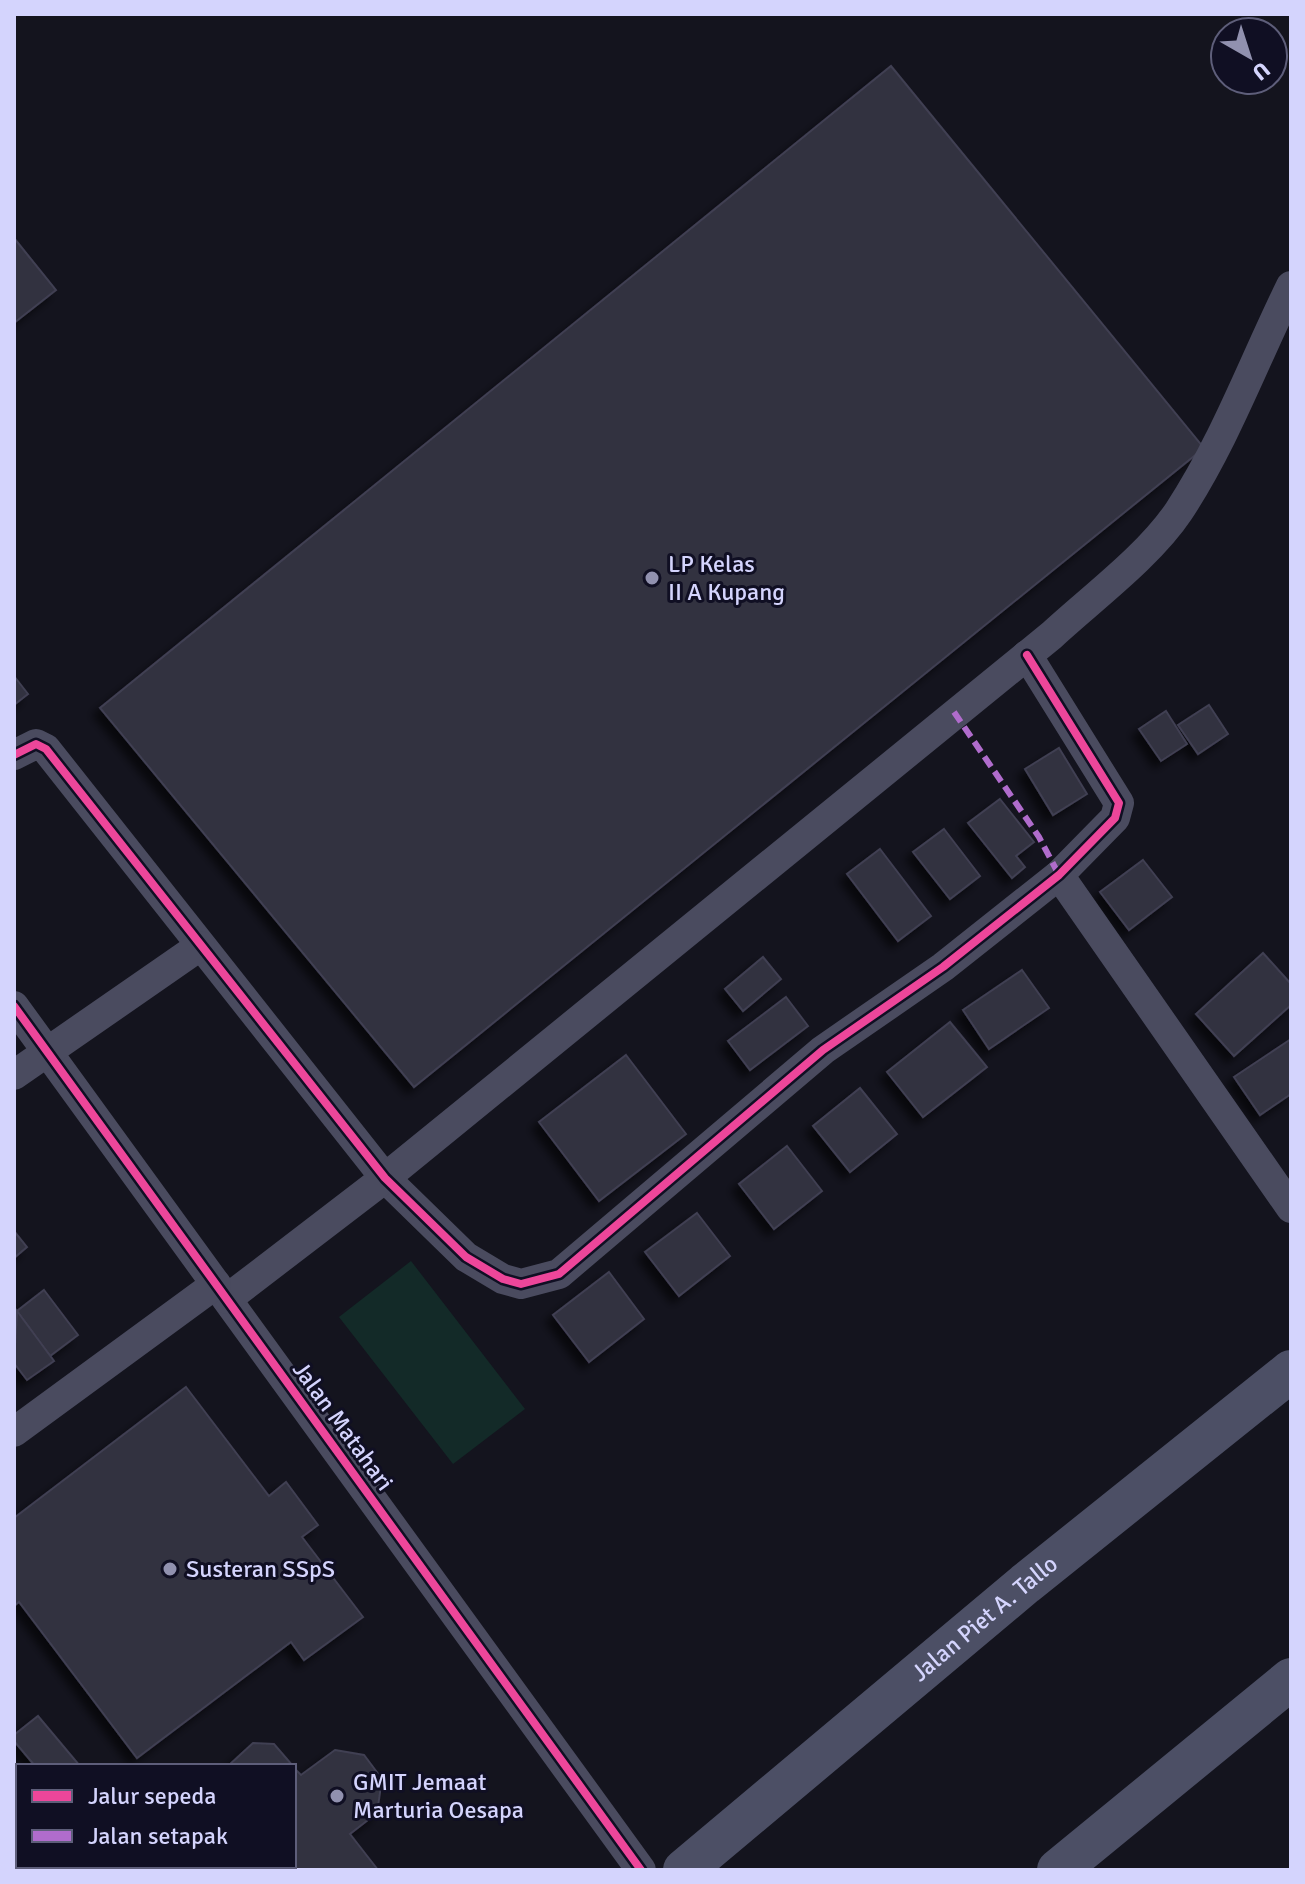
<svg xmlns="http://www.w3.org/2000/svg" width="1305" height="1884" font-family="Signika,sans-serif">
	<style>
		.grass { fill: #132a28 }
		.building { fill: #323240; stroke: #403f52; stroke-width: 2; filter: url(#shadow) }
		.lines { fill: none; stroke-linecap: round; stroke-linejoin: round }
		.minor { stroke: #4a4b5f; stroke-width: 30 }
		.secondary { stroke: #4c4f65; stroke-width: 42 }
		.quiet { stroke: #b06ccc; stroke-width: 6; stroke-dasharray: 12 6; stroke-linecap: butt }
		.cycleway-casing { stroke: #100f23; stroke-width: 13 }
		.cycleway { stroke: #ed469a; stroke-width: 8 }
		.poi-dot { fill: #9191af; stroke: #100f23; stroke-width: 3 }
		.labels { text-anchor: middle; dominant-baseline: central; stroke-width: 6; stroke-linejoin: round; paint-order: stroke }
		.poi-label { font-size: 24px; fill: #d4d4fd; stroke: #100f23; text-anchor: start }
		.street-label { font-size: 24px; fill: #d4d4fd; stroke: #100f23 }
	</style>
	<defs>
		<filter id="shadow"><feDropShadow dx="-7" dy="7" stdDeviation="4" flood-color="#0009"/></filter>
	</defs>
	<rect width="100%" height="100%" fill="#14141e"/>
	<polygon class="grass" points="411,1261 525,1409 453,1464 339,1317"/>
	<g class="building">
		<polygon points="891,66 1204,448 414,1087 100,708"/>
		<polygon points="14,238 56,290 14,323"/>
		<polygon points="14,676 28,694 14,705"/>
		<polygon points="1209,705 1228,734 1198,754 1178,725"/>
		<polygon points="1166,711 1187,744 1161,761 1139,729"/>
		<polygon points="1059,748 1087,794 1053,815 1025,769"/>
		<polygon points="1000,799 1034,842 1016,856 1025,867 1012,878 968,823"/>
		<polygon points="944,829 980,876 950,899 913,852"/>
		<polygon points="880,849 931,916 898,941 847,874"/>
		<polygon points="1143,860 1172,897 1129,930 1100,892"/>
		<polygon points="1263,953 1291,984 1291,1005 1234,1056 1196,1014"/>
		<polygon points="763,957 781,979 743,1011 725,989"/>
		<polygon points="1022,970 1049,1008 989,1049 963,1010"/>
		<polygon points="786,997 808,1026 750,1070 728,1041"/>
		<polygon points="950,1022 987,1067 923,1117 887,1072"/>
		<polygon points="1291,1039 1291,1094 1260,1115 1234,1077"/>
		<polygon points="626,1055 686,1134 599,1201 539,1122"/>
		<polygon points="860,1088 897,1134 850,1172 813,1126"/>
		<polygon points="787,1146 822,1191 774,1229 739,1184"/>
		<polygon points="697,1213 730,1256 679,1296 645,1252"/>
		<polygon points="14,1231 27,1247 14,1258"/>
		<polygon points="609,1272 644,1319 589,1362 553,1315"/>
		<polygon points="44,1290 78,1335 50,1356 17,1311"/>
		<polygon points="17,1311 54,1361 27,1380 14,1363"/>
		<polygon points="186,1387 269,1496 286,1482 318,1525 302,1537 363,1617 304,1660 291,1642 137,1758 19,1602 14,1606 14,1518"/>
		<polygon points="38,1716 80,1766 35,1766 14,1741 14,1735"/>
		<polygon points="253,1743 274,1744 293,1766 228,1766"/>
		<polygon points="335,1750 364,1755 382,1779 377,1813 350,1834 378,1870 207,1870 209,1866 294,1866 294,1768 301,1775"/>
	</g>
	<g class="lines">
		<g class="minor">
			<polyline points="14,755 36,744 46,749 385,1178 466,1257 503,1279 521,1284 559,1274 823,1050 943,967 1059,875 1115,818 1119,803 1027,655"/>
			<polyline points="1059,875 1291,1208"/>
			<polyline points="14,1006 641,1870"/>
			<polyline points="14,1075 200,946"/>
			<path d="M227 1299 385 1178 1052 635C1092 598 1149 556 1179 511 1225 441 1254 361 1291 286"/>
			<polyline points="14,1432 216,1284"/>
		</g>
		<g class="secondary">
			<path id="s1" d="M684 1870 1025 1584 1291 1371"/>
			<polyline points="1058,1870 1291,1679"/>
		</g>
		<polyline class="quiet" points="954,712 1039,837 1059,875"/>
		<g class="cycleway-casing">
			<g id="cycleway">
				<polyline points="14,755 36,744 46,749 385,1178 466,1257 503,1279 521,1284 559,1274 823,1050 943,967 1059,875 1115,818 1119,803 1027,655"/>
				<polyline points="14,1006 641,1870"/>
			</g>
		</g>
		<use href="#cycleway" class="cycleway"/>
	</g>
	<g class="poi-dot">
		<circle cx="652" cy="578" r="8"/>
		<circle cx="170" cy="1569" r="8"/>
		<circle cx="337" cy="1796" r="8"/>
	</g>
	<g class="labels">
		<g class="poi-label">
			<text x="668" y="564">LP Kelas<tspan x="668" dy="28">II A Kupang</tspan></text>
			<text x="186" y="1569">Susteran SSpS</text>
			<text x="353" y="1782">GMIT Jemaat<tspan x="353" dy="28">Marturia Oesapa</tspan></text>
		</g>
		<g class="street-label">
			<text transform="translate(343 1426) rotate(54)">Jalan Matahari</text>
			<text stroke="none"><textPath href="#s1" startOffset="392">Jalan Piet A. Tallo</textPath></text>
		</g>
	</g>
	<rect width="1305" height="1884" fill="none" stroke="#d4d4fd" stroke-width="32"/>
	<rect x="16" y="1764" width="280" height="104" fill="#100f23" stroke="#5e5e7a" stroke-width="2"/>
	<rect x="32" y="1790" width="40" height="12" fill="#ed469a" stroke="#5e5e7a" stroke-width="2"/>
	<text x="88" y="1804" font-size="24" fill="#d4d4fd">Jalur sepeda</text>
	<rect x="32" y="1830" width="40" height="12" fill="#b06ccc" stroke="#5e5e7a" stroke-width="2"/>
	<text x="88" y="1844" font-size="24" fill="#d4d4fd">Jalan setapak</text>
	<g transform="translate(1249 56) rotate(141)"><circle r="38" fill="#100f23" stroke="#5e5e7a" stroke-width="2"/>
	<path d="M0-6L14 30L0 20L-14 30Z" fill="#9191af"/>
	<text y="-12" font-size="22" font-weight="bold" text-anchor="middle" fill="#d4d4fd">U</text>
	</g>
</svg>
